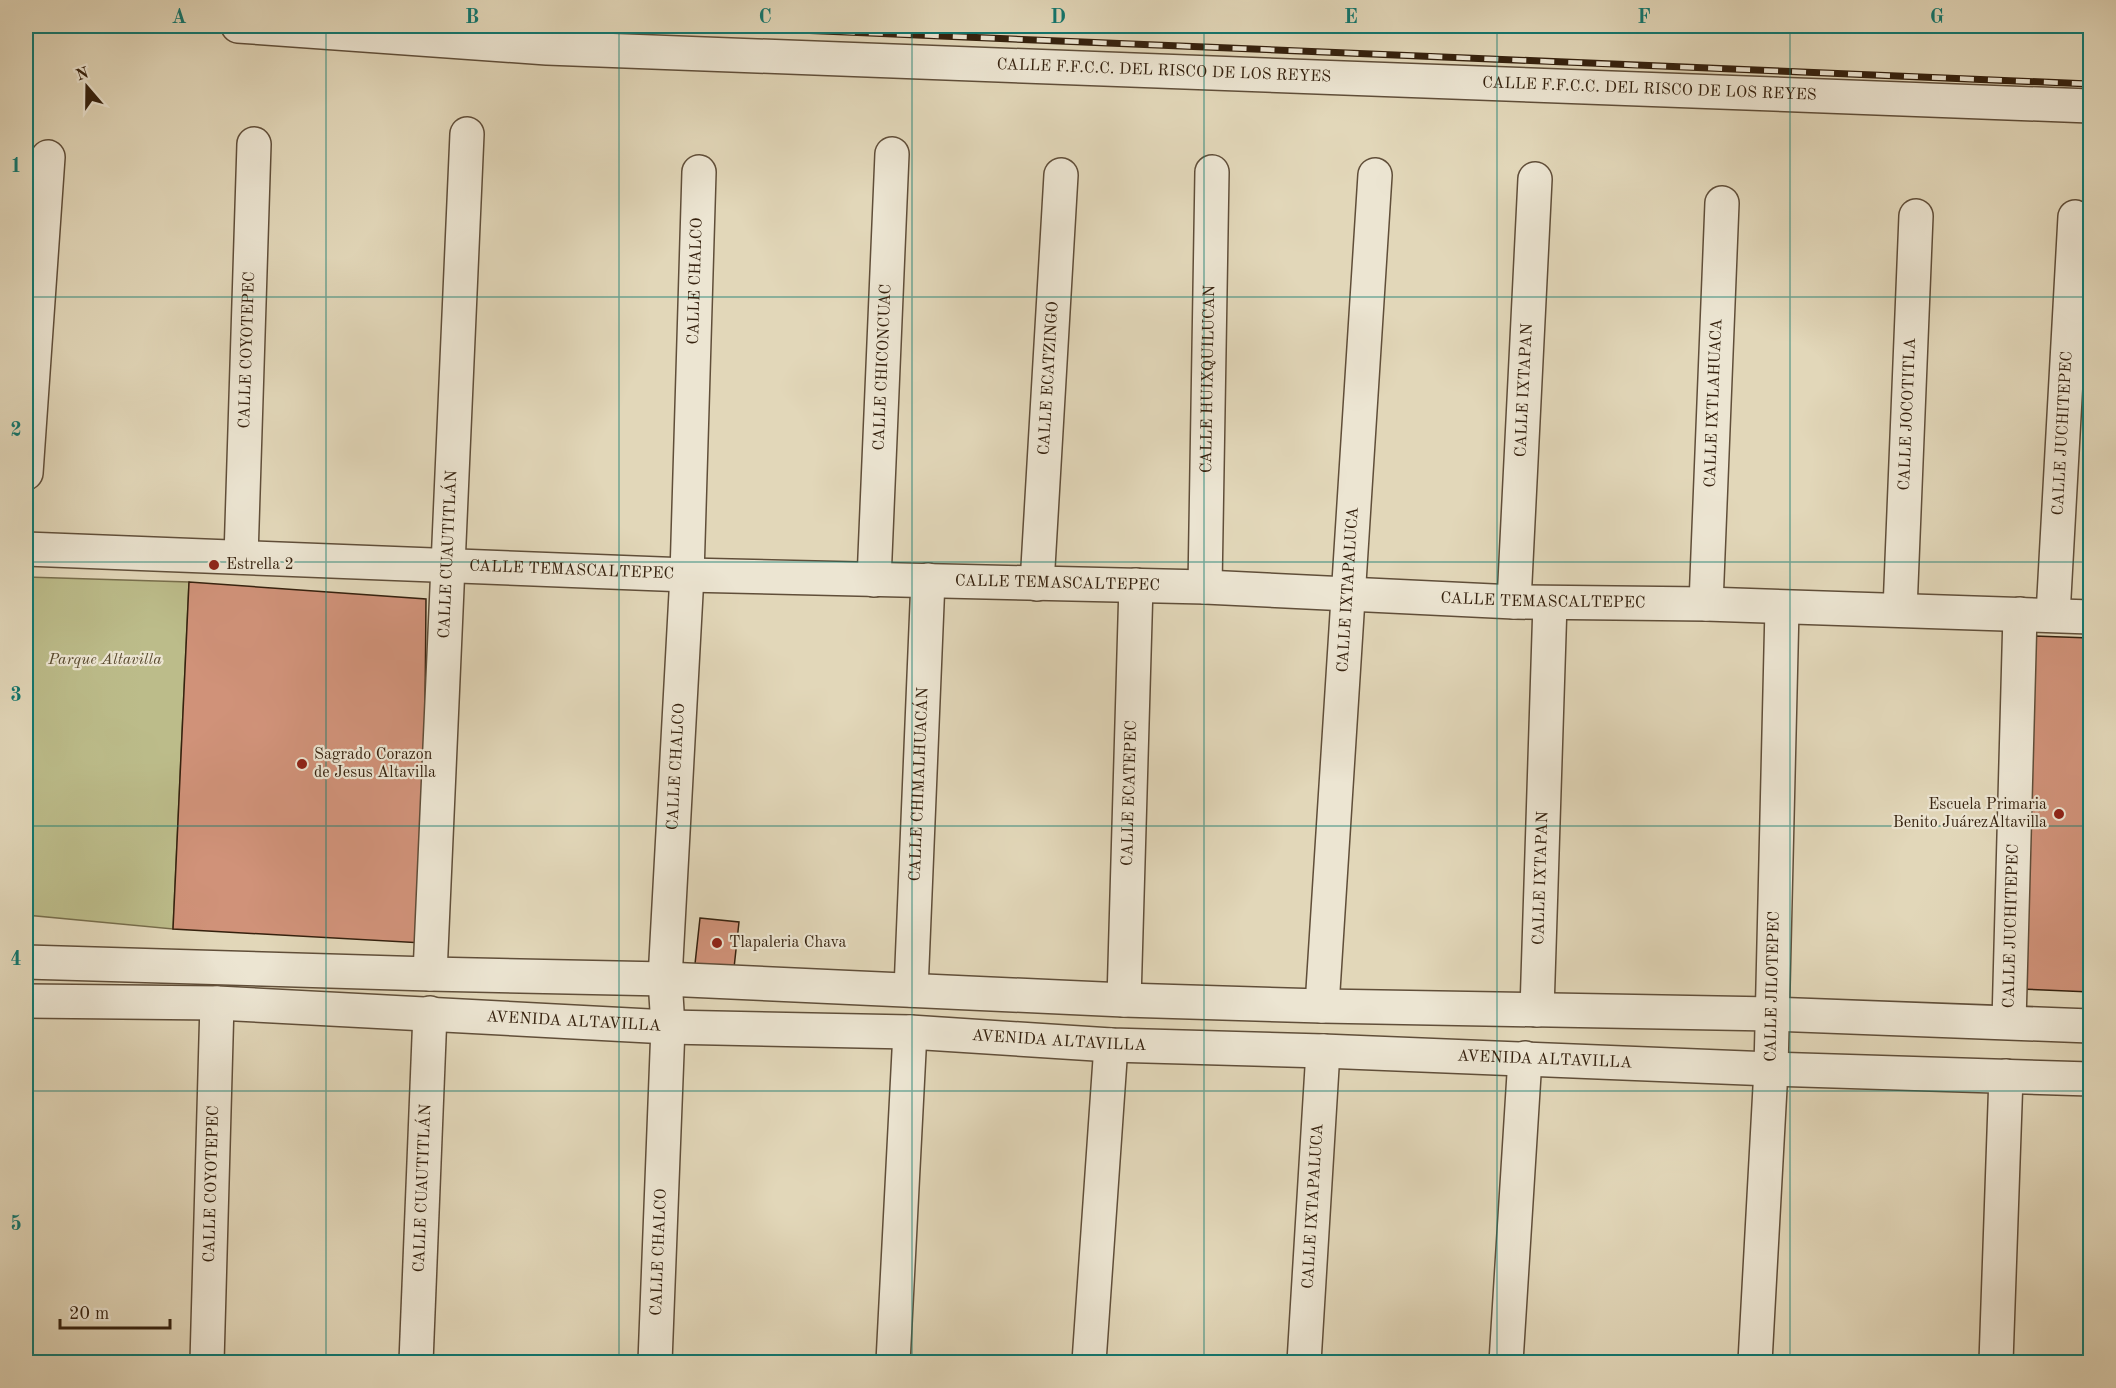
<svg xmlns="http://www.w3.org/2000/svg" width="2116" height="1388" font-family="'Old Standard TT',serif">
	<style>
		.green { fill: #bcbc8a; stroke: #786e4c; stroke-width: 1.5 }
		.building { fill: #d09279; stroke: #35210e; stroke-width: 1.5 }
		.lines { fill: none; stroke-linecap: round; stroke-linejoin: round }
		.minor-casing { stroke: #604e39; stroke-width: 36 }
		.minor { stroke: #ece5d2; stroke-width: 33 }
		.rail-casing { stroke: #35210e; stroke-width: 7 }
		.rail { stroke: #ece5d2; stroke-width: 4.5; stroke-dasharray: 14; stroke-linecap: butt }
		.grid { fill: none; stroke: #0f766e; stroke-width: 1.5; stroke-opacity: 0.55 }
		.poi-dot { fill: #8f2418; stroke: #ece5d2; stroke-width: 2 }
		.labels { text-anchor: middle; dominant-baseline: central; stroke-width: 4.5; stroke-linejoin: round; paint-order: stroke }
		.street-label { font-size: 16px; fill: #35210e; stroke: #ece5d2 }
		.poi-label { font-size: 16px; fill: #35210e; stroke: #ece5d2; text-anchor: start }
		.park-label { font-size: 16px; font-style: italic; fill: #57482d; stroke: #ece5d2 }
		.neatline { fill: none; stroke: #0f766e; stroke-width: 2 }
		.grid-label { font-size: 20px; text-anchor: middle; font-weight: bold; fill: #0f766e }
	</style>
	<rect width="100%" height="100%" fill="#e2d7b9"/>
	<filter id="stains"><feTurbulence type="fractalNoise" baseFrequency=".00333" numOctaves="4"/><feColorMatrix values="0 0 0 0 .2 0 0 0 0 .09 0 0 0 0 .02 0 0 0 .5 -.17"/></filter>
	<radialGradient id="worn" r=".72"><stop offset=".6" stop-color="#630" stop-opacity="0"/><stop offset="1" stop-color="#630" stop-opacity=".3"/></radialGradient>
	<polygon class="green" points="26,577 189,582 173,929 26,915"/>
	<g class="building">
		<polygon points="189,582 426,599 423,943 173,929"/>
		<polygon points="2034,636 2090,638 2090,992 2020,989"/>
		<polygon points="700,918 739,922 734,968 695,964"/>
	</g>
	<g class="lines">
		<g class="minor-casing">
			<g id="minor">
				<path id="s1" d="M238 26 547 48 2090 106"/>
				<polyline points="26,473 48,157"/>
				<path id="s2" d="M26 549 687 575 1205 587 1514 602 1706 604 2090 617"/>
				<path id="s3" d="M241 557 254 144"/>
				<path id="s4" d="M874 580 892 154"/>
				<path id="s5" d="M1037 584 1061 175"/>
				<path id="s6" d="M1205 587 1212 172"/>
				<path id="s7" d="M1514 602 1535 179"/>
				<path id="s8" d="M1706 604 1722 203"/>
				<path id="s9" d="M1900 610 1916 216"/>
				<path id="s10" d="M2053 615 2075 217"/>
				<polyline points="26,962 430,974 665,979 1124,1000 1322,1006 1772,1014 2090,1026"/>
				<path id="s11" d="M430 974 467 134"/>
				<path id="s12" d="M911 990 928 580"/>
				<path id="s13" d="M1124 1000 1136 585"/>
				<path id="s14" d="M26 1001 217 1003 668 1027 910 1032 1111 1045 1323 1051 1771 1069 2090 1079"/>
				<path id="s15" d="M1322 1006 1375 175"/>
				<path id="s16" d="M1537 1010 1550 603"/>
				<path id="s17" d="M2009 1022 2020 614"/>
				<path id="s18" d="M207 1362 217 1003"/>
				<path id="s19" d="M416 1362 430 1013"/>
				<path id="s20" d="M655 1362 668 1027 665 979 687 575 699 172"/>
				<polyline points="893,1362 910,1032"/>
				<polyline points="1089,1362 1111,1045"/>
				<path id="s21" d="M1304 1362 1323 1051"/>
				<polyline points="1506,1362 1525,1058"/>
				<path id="s22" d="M1755 1362 1771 1069 1782 608"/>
				<polyline points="1996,1362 2006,1076"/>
			</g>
		</g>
		<use href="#minor" class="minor"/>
		<g class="rail-casing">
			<polyline id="rail" points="701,26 2090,84"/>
		</g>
		<use href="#rail" class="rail"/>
	</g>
	<path class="grid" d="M326 26V1362M619 26V1362M912 26V1362M1204 26V1362M1497 26V1362M1790 26V1362M26 297H2090M26 562H2090M26 826H2090M26 1091H2090"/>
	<g class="poi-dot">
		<circle cx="214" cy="565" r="6"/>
		<circle cx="302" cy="764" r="6"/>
		<circle cx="2059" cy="814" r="6"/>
		<circle cx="717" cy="943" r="6"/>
	</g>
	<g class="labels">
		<g class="street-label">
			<text stroke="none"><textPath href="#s1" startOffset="927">CALLE F.F.C.C. DEL RISCO DE LOS REYES</textPath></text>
			<text stroke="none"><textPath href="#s1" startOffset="1413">CALLE F.F.C.C. DEL RISCO DE LOS REYES</textPath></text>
			<text stroke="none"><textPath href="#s20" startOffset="1082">CALLE CHALCO</textPath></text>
			<text stroke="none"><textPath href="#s3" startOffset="207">CALLE COYOTEPEC</textPath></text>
			<text stroke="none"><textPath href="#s4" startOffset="213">CALLE CHICONCUAC</textPath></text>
			<text stroke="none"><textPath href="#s5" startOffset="206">CALLE ECATZINGO</textPath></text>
			<text stroke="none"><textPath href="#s6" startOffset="208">CALLE HUIXQUILUCAN</textPath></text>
			<text stroke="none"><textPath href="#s7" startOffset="212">CALLE IXTAPAN</textPath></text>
			<text stroke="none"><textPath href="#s8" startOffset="201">CALLE IXTLAHUACA</textPath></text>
			<text stroke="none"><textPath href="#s9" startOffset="196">CALLE JOCOTITLA</textPath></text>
			<text stroke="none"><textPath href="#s10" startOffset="182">CALLE JUCHITEPEC</textPath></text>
			<text stroke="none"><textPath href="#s11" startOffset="420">CALLE CUAUTITLÁN</textPath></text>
			<text stroke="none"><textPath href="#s2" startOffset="546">CALLE TEMASCALTEPEC</textPath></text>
			<text stroke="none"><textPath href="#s2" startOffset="1032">CALLE TEMASCALTEPEC</textPath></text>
			<text stroke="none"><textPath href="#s15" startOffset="417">CALLE IXTAPALUCA</textPath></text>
			<text stroke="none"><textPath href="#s2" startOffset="1518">CALLE TEMASCALTEPEC</textPath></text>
			<text stroke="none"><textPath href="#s20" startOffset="596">CALLE CHALCO</textPath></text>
			<text stroke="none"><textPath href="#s12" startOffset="206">CALLE CHIMALHUACÁN</textPath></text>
			<text stroke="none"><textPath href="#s13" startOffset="207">CALLE ECATEPEC</textPath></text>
			<text stroke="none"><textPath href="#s16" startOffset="132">CALLE IXTAPAN</textPath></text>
			<text stroke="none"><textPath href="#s17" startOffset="96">CALLE JUCHITEPEC</textPath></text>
			<text stroke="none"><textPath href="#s22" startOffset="376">CALLE JILOTEPEC</textPath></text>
			<text stroke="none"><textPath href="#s14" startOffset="548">AVENIDA ALTAVILLA</textPath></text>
			<text stroke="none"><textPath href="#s14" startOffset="1034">AVENIDA ALTAVILLA</textPath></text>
			<text stroke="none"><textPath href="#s14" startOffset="1520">AVENIDA ALTAVILLA</textPath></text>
			<text stroke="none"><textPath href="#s18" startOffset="178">CALLE COYOTEPEC</textPath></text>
			<text stroke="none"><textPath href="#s19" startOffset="174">CALLE CUAUTITLÁN</textPath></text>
			<text stroke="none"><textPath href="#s21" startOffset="156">CALLE IXTAPALUCA</textPath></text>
			<text stroke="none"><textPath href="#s20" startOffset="110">CALLE CHALCO</textPath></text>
		</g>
		<g class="poi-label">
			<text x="226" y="565">Estrella 2</text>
			<text x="314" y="755">Sagrado Corazon<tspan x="314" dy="18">de Jesus Altavilla</tspan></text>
			<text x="2047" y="805" text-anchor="end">Escuela Primaria<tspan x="2047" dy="18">Benito JuárezAltavilla</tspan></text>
			<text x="729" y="943">Tlapaleria Chava</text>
		</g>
		<g class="park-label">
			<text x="105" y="660">Parque Altavilla</text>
		</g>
	</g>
	<rect width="2116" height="1388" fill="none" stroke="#e2d7b9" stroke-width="66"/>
	<g transform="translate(87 87) rotate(340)" stroke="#ece5d2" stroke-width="4.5" paint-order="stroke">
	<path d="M0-4.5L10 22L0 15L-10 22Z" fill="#35210e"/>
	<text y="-9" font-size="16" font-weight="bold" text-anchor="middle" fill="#35210e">N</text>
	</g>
	<path d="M60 1319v9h110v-9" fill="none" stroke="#35210e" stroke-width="3"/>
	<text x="69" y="1319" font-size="18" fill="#35210e" stroke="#ece5d2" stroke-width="4.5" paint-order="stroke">20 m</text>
	<rect x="33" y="33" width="2050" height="1322" class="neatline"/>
	<g class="grid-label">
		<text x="179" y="23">A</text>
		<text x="472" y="23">B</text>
		<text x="765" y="23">C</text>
		<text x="1058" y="23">D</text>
		<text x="1351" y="23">E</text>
		<text x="1644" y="23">F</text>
		<text x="1937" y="23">G</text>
		<text x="16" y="172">1</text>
		<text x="16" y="436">2</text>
		<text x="16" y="701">3</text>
		<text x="16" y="965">4</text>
		<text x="16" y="1230">5</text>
	</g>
	<rect width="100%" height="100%" filter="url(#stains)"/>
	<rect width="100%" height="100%" fill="url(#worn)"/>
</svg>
